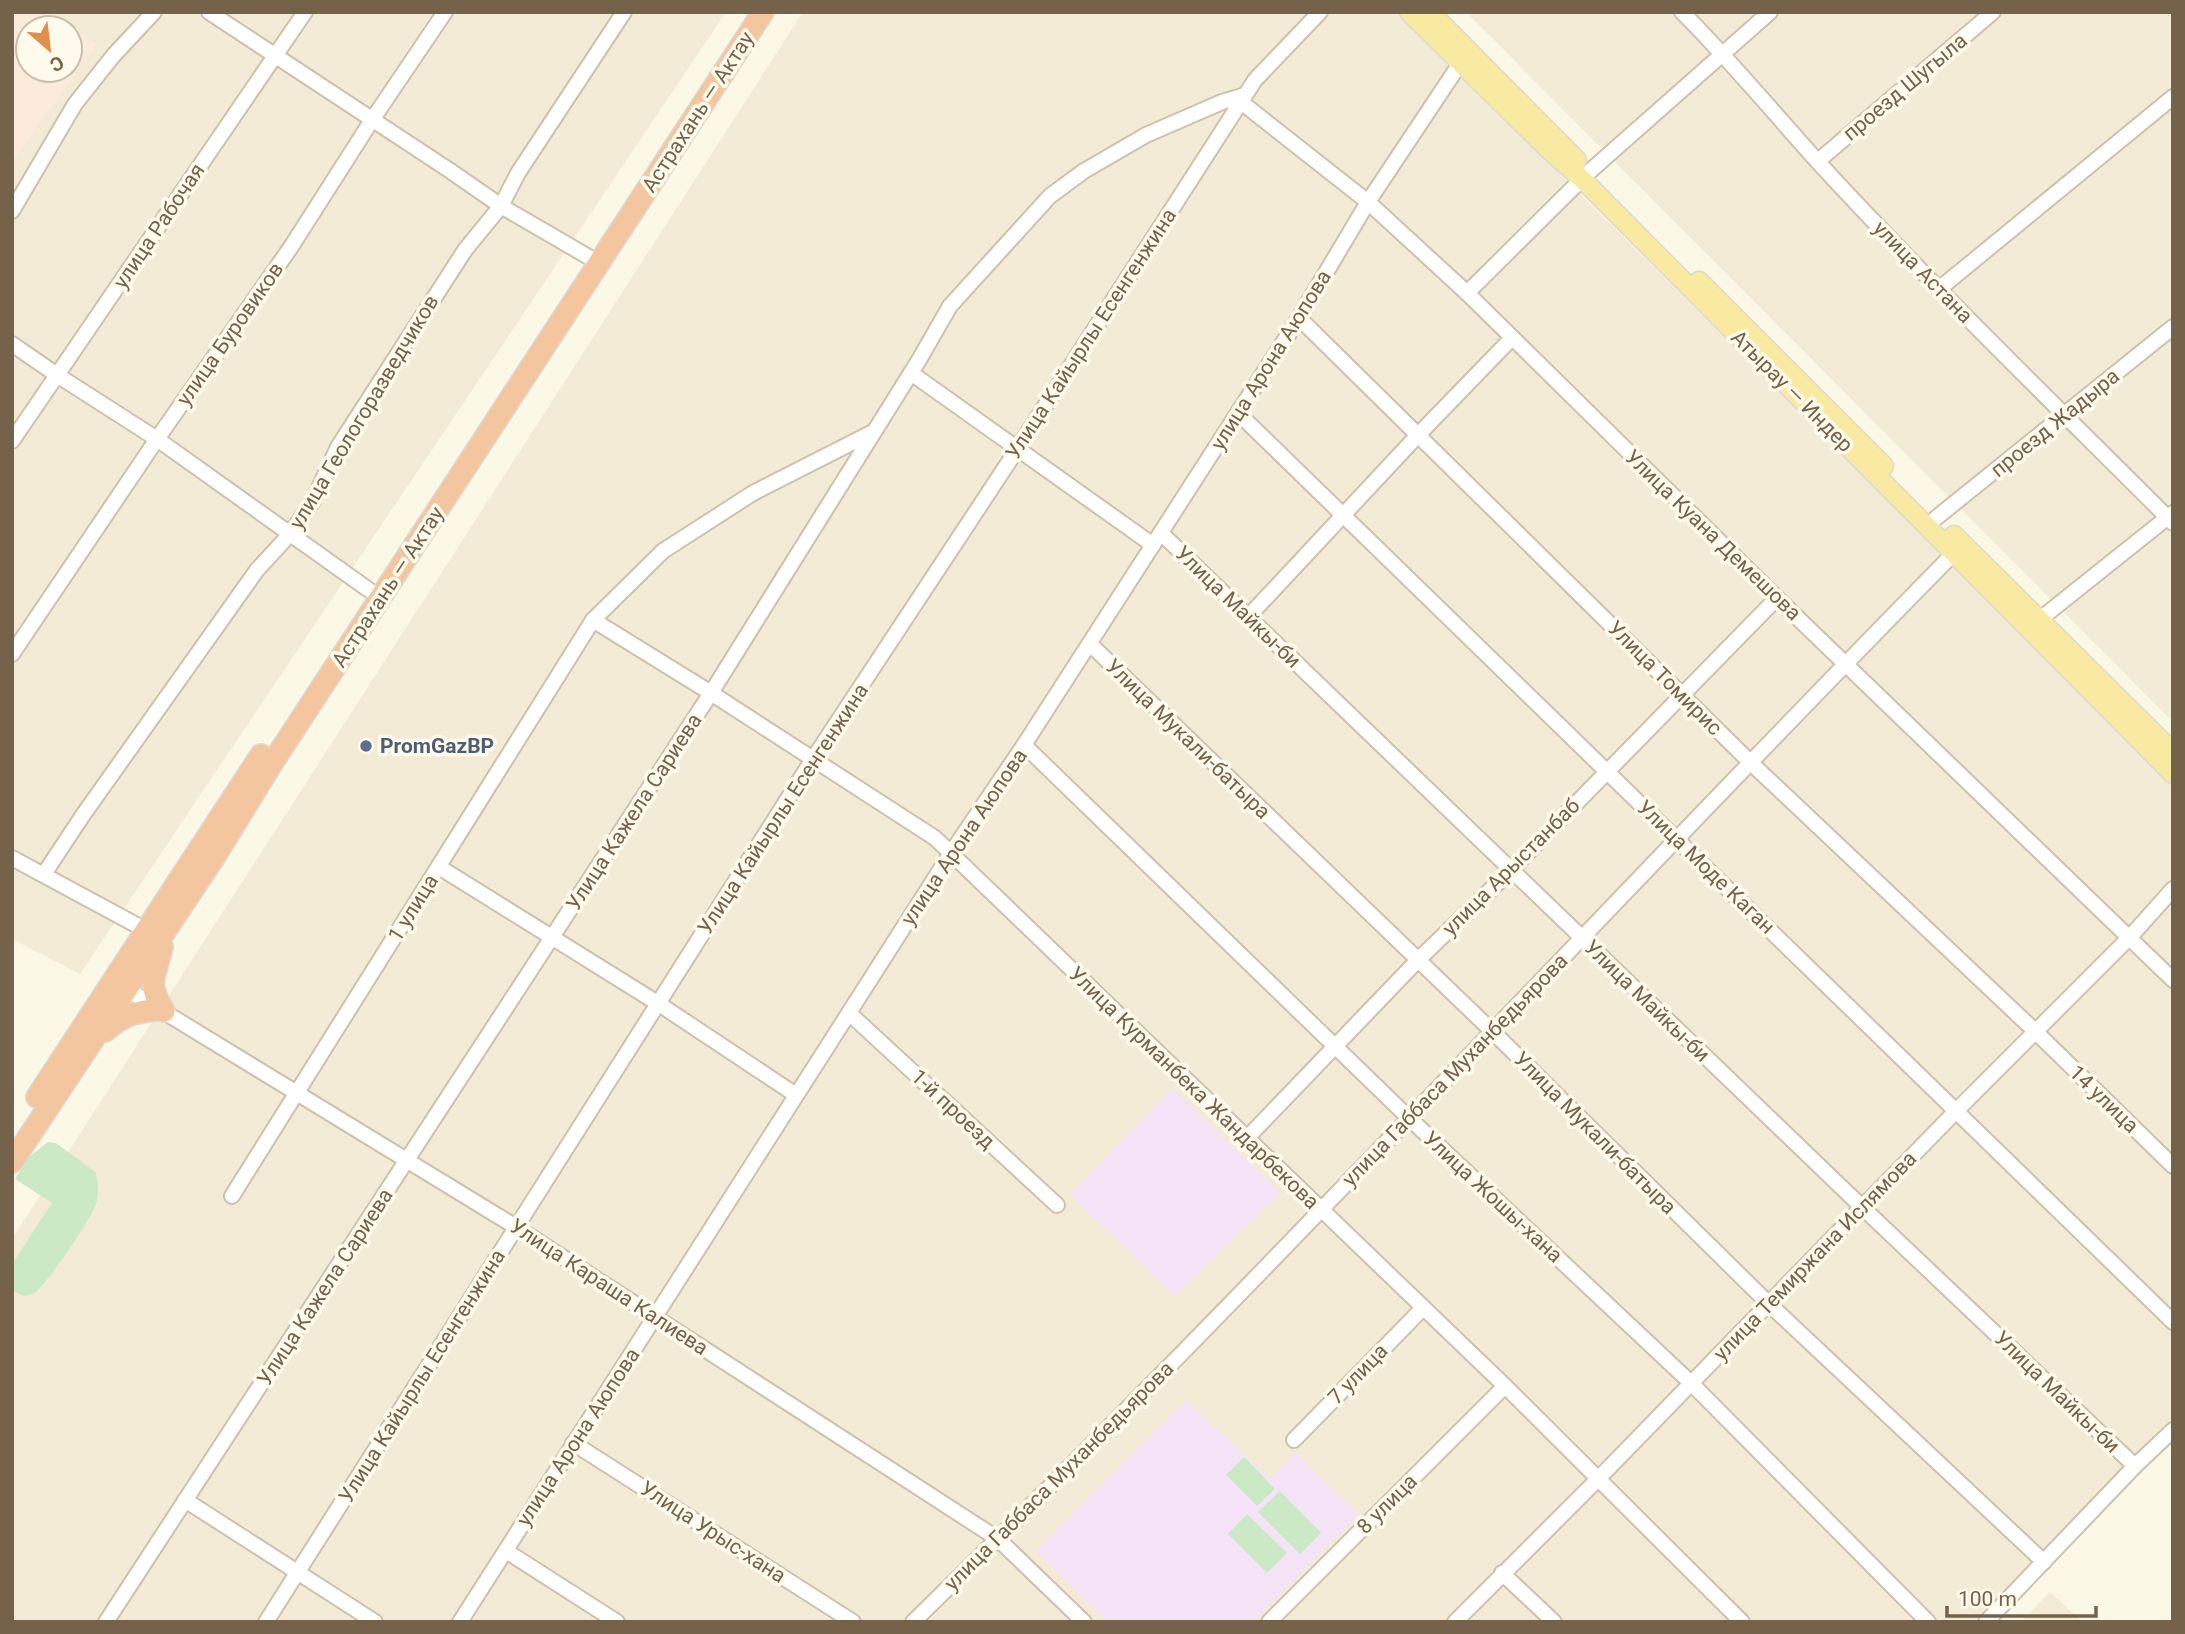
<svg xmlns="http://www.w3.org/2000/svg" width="2185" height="1634" font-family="Roboto,sans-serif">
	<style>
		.residential { fill: #f3ebd5; fill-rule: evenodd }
		.commercial { fill: #fcebda; fill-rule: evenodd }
		.education { fill: #f5e3f8 }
		.green { fill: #cce9c5 }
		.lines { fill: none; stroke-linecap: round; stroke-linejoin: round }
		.minor-casing { stroke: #cdc1ad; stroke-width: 18 }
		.major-casing { stroke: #ded9d4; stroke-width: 21 }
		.highway-casing { stroke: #ded9d4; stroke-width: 24 }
		.minor { stroke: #fff; stroke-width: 14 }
		.major { stroke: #f8eaa1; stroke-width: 18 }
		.highway { stroke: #f4c69f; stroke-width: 21 }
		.service-dot { fill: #5c6f8a; stroke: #fffbec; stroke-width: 2.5 }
		.labels { text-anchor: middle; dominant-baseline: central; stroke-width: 7; stroke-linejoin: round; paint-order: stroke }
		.street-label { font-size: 21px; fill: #75624b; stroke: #fffbec }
		.service-label { font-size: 21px; font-weight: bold; fill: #4e5e75; stroke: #fffbec; text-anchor: start }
	</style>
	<rect width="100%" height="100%" fill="#fcf8e6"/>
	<g class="residential">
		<path d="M12 12H726L80 974 12 939ZM28 28H70V70H28Z"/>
		<polygon points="803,12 1397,12 2173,783 2173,1418 1973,1622 12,1622 12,1239"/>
		<polygon points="1466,12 2173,12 2173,722"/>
		<polygon points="2050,1592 2082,1622 2021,1622"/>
	</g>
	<path class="commercial" d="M12 12H52L97 44 12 162ZM28 28H70V70H28Z"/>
	<g class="education">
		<polygon points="1172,1088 1280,1193 1175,1297 1070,1195"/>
		<polygon points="1186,1400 1270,1479 1296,1453 1359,1515 1253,1622 1108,1622 1036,1550"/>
	</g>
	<g class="green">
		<path d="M48 1142 56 1143 95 1172C99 1182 99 1194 96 1204 92 1218 45 1287 34 1293 33 1294 24 1296 23 1296L12 1290V1264L52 1203 15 1179 29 1157Z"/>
		<polygon points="1244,1457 1275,1489 1257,1506 1226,1475"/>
		<polygon points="1280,1491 1321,1533 1300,1554 1258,1512"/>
		<polygon points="1247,1514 1287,1553 1267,1573 1228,1534"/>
	</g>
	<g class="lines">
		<g class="minor-casing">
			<g id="minor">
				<polyline points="209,12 449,170 501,206 599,263"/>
				<path d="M1682 12C1730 60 1773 112 1818 162 1932 286 2053 403 2173 523"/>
				<polyline points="1241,102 1368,202 1467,293 1777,598 2173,980"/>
				<polyline points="1818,161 1993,12"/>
				<polyline points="12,211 75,104 113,56 154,12"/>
				<polyline points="1939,289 2173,97"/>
				<polyline points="1467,293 1589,172 1770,12"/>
				<polyline points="1299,318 1751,763 2036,1032 2173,1166"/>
				<polyline points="12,344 57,375 157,439 369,590"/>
				<polyline points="911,373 1153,545"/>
				<polyline points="1238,413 2173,1322"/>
				<polyline points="12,441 305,12"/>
				<polyline points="1936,518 2173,327"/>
				<polyline points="1161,533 1863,1208 2135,1466"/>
				<polyline points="1248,617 1418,435 1512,338"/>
				<polyline points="593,620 711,693 935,838 1505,1386 1742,1622"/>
				<polyline points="2039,620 2173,513"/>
				<polyline points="1090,644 1492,1031 1769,1304 2044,1562"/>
				<polyline points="12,654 157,439 291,247 372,120 445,12"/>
				<polyline points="1024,745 1409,1118 1691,1383 1928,1622"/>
				<polyline points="12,858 153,934"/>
				<polyline points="439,867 659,1004 796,1095"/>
				<polyline points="44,874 83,815 257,570 291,533 313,501 338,447 465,250 501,206 518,173 624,12"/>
				<polyline points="120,985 516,1227 998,1539 1084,1622"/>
				<polyline points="849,1013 1057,1205"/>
				<polyline points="1247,1138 1418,960 1512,869 1777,598"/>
				<polyline points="232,1196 593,620 663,551 753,493 873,432"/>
				<polyline points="1294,1440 1423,1308"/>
				<polyline points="573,1443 853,1622"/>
				<polyline points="185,1500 375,1622"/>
				<polyline points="506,1551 617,1622"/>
				<polyline points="1502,1573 1554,1622"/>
				<polyline points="106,1622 711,693 919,360 950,306 1050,196 1084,171 1146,135 1222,102 1245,95"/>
				<polyline points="266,1622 813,759 1018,448 1255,80 1320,12"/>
				<polyline points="460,1622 951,853 1024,745 1299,318 1368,202 1465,56"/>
				<path d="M913 1622C1271 1273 1609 903 1960 547"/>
				<polyline points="1269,1622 1505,1386"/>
				<polyline points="1455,1622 1599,1478 1956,1111 2130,937 2173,889"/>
				<polyline points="1986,1622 2135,1466 2173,1430"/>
			</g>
		</g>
		<g class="major-casing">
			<g id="major">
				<polyline points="1409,12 1550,151 1582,179 2173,774"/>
				<polyline points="1430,12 1577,160"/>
				<polyline points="1699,281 1884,466"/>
				<polyline points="1954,535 2173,752"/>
			</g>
		</g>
		<g class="highway-casing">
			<g id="highway">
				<path d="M162 947C155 978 146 982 164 1011"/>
				<path d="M105 1031C125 1014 135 1012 161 1009"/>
				<polyline points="37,1097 261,755"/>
				<polyline points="12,1162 217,853 271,765 763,12"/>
			</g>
		</g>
		<use href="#minor" class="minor"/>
		<use href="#major" class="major"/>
		<use href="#highway" class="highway"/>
	</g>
	<circle class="service-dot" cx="366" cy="746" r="7"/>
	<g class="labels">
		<g class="street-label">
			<text transform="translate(1905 87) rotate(-40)">проезд Шугыла</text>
			<text transform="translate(698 112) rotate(-57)">Астрахань — Актау</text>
			<text transform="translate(159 226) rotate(-56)">улица Рабочая</text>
			<text transform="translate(1923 272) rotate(46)">улица Астана</text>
			<text transform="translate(230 334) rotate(-55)">улица Буровиков</text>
			<text transform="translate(1091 334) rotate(-57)">Улица Кайырлы Есенгенжина</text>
			<text transform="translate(1271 360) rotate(-58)">улица Арона Аюпова</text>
			<text transform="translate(1792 391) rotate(45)">Атырау — Индер</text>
			<text transform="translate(364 412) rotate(-59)">улица Геологоразведчиков</text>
			<text transform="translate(2055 423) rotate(-39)">проезд Жадыра</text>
			<text transform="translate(1713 535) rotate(44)">Улица Куана Демешова</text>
			<text transform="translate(388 587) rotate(-57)">Астрахань — Актау</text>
			<text transform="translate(1238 607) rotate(44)">Улица Майкы-би</text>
			<text transform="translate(1665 678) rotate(45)">Улица Томирис</text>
			<text transform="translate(1188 739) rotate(44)">Улица Мукали-батыра</text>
			<text transform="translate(783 809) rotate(-57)">Улица Кайырлы Есенгенжина</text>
			<text transform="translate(634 812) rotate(-57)">Улица Кажела Сариева</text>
			<text transform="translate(964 837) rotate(-56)">улица Арона Аюпова</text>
			<text transform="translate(1511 867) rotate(-45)">улица Арыстанбаб</text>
			<text transform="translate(1706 867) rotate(44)">Улица Моде Каган</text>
			<text transform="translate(413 908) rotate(-58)">1 улица</text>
			<text transform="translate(1647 1001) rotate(44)">Улица Майкы-би</text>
			<text transform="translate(1455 1070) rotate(-46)">улица Габбаса Муханбедьярова</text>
			<text transform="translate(1194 1088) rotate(44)">Улица Курманбека Жандарбекова</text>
			<text transform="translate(2104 1099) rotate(44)">14 улица</text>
			<text transform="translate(953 1109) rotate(43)">1-й проезд</text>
			<text transform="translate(1595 1133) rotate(45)">Улица Мукали-батыра</text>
			<text transform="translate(1493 1197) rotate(43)">Улица Жошы-хана</text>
			<text transform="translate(1815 1256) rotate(-46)">улица Темиржана Ислямова</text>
			<text transform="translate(325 1287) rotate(-57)">Улица Кажела Сариева</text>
			<text transform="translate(609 1287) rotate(33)">Улица Караша Калиева</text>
			<text transform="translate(1358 1374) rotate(-46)">7 улица</text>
			<text transform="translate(422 1376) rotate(-58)">Улица Кайырлы Есенгенжина</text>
			<text transform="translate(2057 1392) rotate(44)">Улица Майкы-би</text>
			<text transform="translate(578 1437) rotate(-57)">улица Арона Аюпова</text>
			<text transform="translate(1059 1476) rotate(-45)">улица Габбаса Муханбедьярова</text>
			<text transform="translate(1387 1504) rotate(-45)">8 улица</text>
			<text transform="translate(713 1532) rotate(33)">Улица Урыс-хана</text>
		</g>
		<g class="service-label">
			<text x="380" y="746">PromGazBP</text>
		</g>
	</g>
	<rect width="2185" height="1634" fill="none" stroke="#75624b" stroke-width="28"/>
	<g transform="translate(49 49) rotate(152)"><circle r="33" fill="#fffbec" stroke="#c8beac" stroke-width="2"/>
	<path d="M0-5L12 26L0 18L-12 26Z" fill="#e28e4f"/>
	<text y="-10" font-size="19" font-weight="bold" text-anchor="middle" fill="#75624b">С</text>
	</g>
	<path d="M1947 1606v10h149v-10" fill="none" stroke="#75624b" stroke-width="3.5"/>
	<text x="1958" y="1606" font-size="21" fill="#75624b" stroke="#fffbec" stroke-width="5" paint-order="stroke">100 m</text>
</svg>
